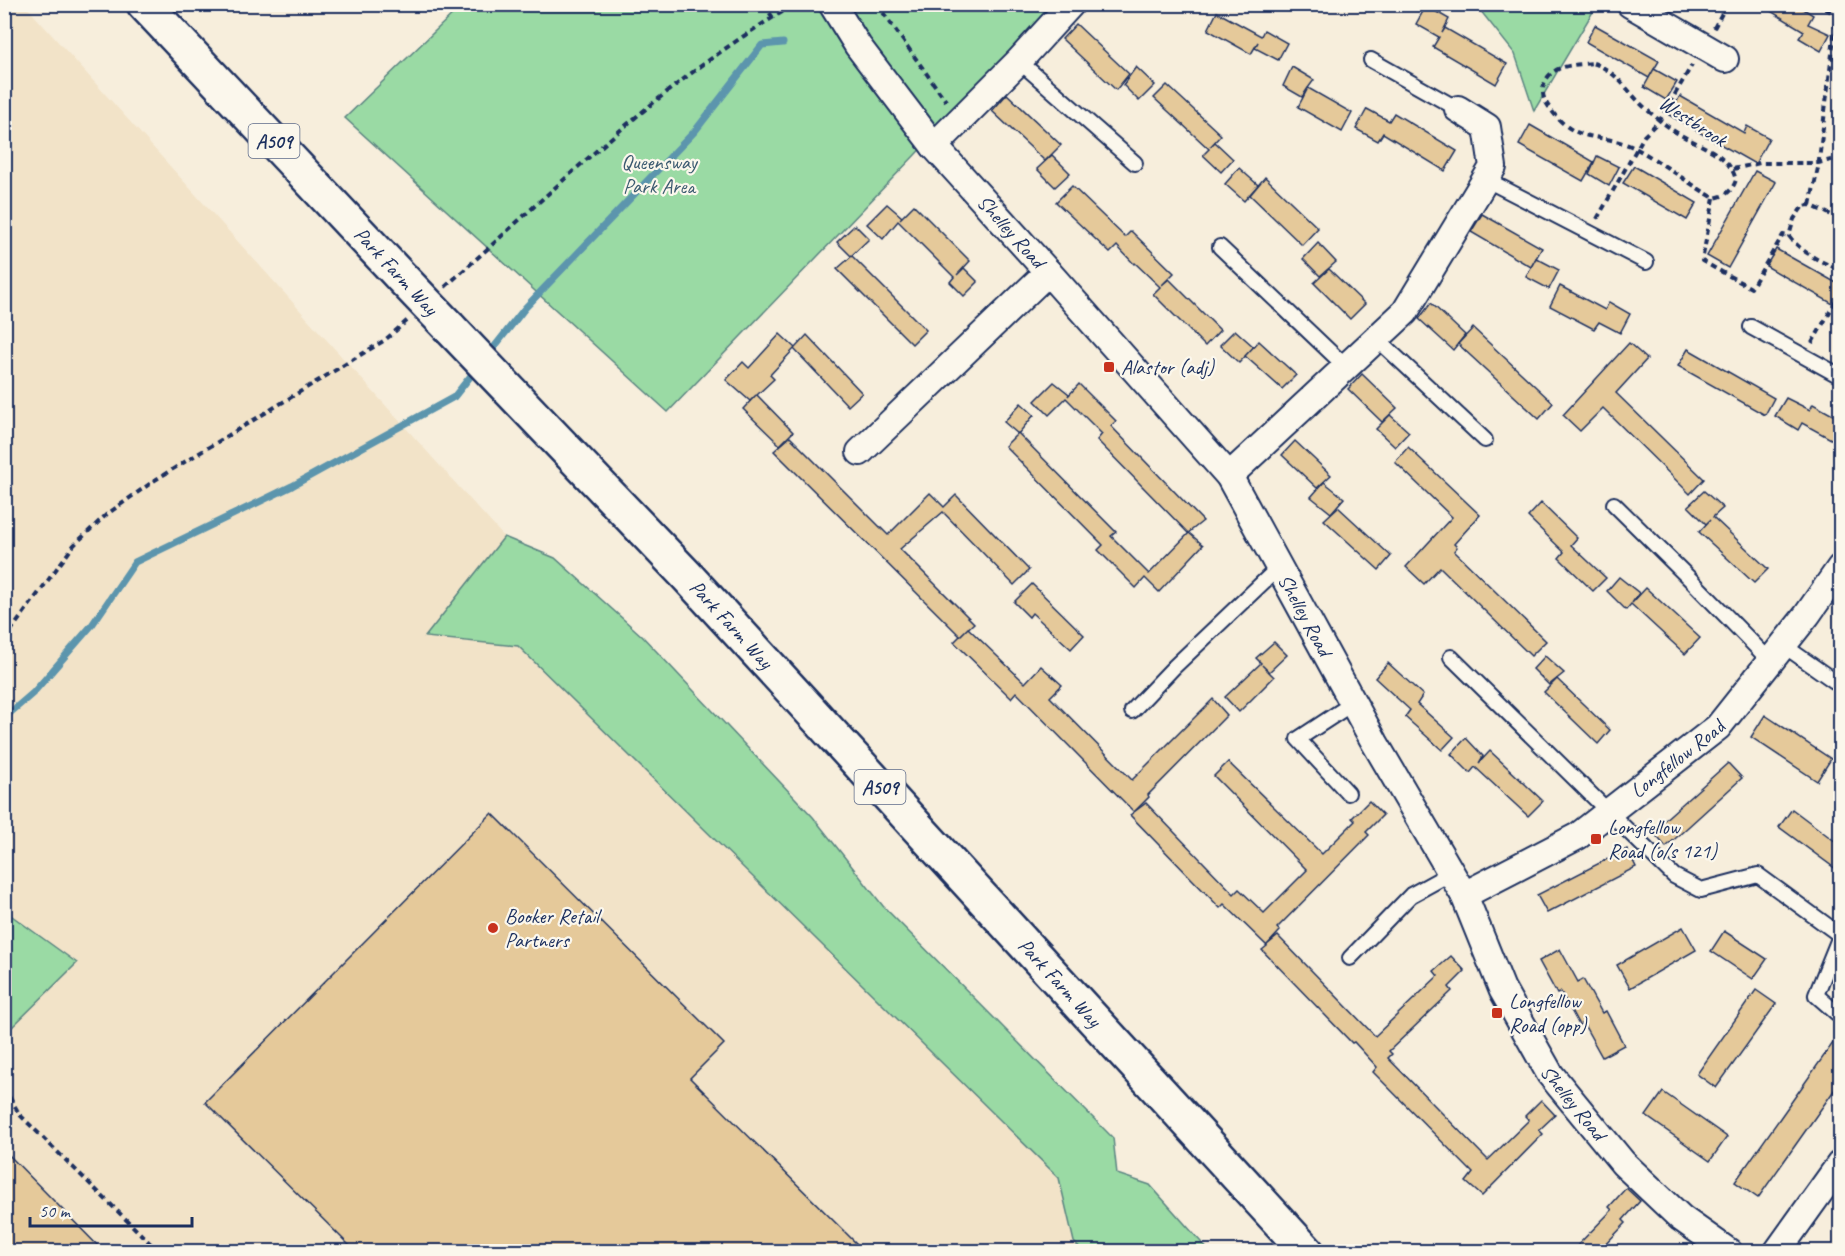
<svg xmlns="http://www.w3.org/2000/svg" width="1845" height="1256" font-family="Caveat,sans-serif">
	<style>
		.built { fill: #f2e3c8 }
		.green { fill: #9adaa4; stroke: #5a8481; stroke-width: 1.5 }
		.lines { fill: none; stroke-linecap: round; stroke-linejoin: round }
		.stream { stroke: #5c95ad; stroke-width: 7 }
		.building { fill: #e5c99a; stroke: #1b2f5e; stroke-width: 1.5 }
		.lane-casing { stroke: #1b2f5e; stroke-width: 18 }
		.street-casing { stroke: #1b2f5e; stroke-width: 30 }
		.highway-casing { stroke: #1b2f5e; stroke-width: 38 }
		.path { stroke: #1b2f5e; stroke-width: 4; stroke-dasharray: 6 4.5; stroke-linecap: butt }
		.lane { stroke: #fbf7ec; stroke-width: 14 }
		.street { stroke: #fbf7ec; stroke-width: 26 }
		.highway { stroke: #fbf7ec; stroke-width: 33 }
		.highway-bridge-casing { stroke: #1b2f5e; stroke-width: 38; stroke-linecap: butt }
		.highway-bridge { stroke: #fbf7ec; stroke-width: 33 }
		.poi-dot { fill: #c8321e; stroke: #fbf7ec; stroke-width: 2 }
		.labels { text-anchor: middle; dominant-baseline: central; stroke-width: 4.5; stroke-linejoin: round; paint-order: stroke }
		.shield { fill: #fbf7ec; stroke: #5e6b89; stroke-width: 1.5 }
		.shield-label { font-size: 20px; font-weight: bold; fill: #1b2f5e }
		.street-label { font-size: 21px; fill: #1b2f5e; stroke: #fbf7ec }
		.park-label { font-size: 21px; fill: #3b5a70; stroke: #fbf7ec }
		.poi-label { font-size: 21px; fill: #1b2f5e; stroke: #fbf7ec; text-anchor: start }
	</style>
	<rect width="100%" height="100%" fill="#f7eedc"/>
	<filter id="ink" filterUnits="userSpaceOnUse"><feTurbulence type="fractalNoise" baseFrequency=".0167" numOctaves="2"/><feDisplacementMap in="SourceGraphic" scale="12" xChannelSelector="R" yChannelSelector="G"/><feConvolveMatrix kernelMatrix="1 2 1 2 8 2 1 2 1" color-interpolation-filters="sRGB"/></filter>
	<g filter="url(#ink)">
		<polygon class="built" points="24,4 504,537 425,637 518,646 1059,1178 1074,1242 1082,1251 5,1251 5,1034 76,963 5,911 4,5"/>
		<g class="green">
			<polygon points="462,5 1056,5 915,155 668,412 345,118"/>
			<polygon points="1476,5 1597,5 1534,111 1515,54"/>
			<polygon points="504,537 555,558 642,636 813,817 883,906 1113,1138 1117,1174 1150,1185 1209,1251 1082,1251 1074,1242 1059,1178 518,646 425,637"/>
			<polygon points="5,911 77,963 5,1034"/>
		</g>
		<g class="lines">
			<g class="stream">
				<polyline points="488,355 525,308 695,131 762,45 783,43"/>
				<polyline points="4,718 33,693 92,625 135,562 292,486 454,397 477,368"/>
			</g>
		</g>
		<g class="building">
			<polygon points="1759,4 1796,4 1813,15 1808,24 1830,34 1821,51 1799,38 1804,31"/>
			<polygon points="1426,6 1449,19 1442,33 1445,28 1507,64 1496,84 1433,47 1439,37 1416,24"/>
			<polygon points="1217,12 1261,36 1264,30 1287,43 1278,60 1255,48 1258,42 1251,54 1208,30"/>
			<polygon points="1076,24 1129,74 1116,90 1062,39"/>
			<polygon points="1595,25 1659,61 1649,78 1586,42"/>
			<polygon points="1136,67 1155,85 1139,101 1123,85"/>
			<polygon points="1292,67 1314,80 1308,88 1352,113 1342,132 1298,107 1308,88 1302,97 1283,86"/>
			<polygon points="1654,69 1677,82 1666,100 1644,87"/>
			<polygon points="1167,85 1221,135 1210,147 1215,142 1233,159 1221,172 1203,155 1209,149 1154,98"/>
			<polygon points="1007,94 1061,145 1045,161 992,111"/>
			<polygon points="1680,96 1744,133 1747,126 1769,138 1755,164 1669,115"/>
			<polygon points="1367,109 1389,121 1394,113 1457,151 1445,171 1383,133 1378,141 1356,129"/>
			<polygon points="1530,125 1594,162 1583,181 1519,145"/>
			<polygon points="1052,155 1070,173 1055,187 1037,169"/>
			<polygon points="1597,156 1619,167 1609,186 1589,174"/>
			<polygon points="1634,166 1697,203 1687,220 1623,183"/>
			<polygon points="1239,168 1258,185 1244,201 1225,184"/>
			<polygon points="1755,171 1776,182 1728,268 1707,256"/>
			<polygon points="1265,177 1318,228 1302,245 1250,195"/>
			<polygon points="1072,186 1125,237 1131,231 1174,273 1162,285 1169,279 1220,330 1205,346 1153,294 1160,287 1135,263 1134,264 1117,246 1110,253 1056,202"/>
			<polygon points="887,204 902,217 900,219 914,205 970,261 957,275 964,268 978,282 964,296 950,282 954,277 898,221 883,239 867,224"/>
			<polygon points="1482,214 1542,248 1531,267 1471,232"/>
			<polygon points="855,225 869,239 851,256 837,242"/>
			<polygon points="1318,243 1336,262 1320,276 1303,259"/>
			<polygon points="1776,249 1840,285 1840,308 1766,266"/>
			<polygon points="852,256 926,330 912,344 837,269"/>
			<polygon points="1536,258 1559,270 1549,289 1526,277"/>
			<polygon points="1329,269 1365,304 1350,319 1314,283"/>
			<polygon points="1560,286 1605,310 1609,302 1630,314 1620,333 1599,322 1594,329 1550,306"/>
			<polygon points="1431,303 1465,335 1453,350 1419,319"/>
			<polygon points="1473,328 1553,403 1539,419 1458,344"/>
			<polygon points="1235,330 1254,347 1239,363 1220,345"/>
			<polygon points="780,334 795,348 807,335 862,393 848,406 794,349 770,375 774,379 757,395 793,432 780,445 743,409 756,395 750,401 726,380 743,362 749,368"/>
			<polygon points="1259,341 1296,375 1282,389 1245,356"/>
			<polygon points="1629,343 1647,359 1616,393 1704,479 1690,494 1603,408 1580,431 1563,415"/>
			<polygon points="1688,349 1774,398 1765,415 1678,366"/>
			<polygon points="1362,374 1397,408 1382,422 1348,389"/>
			<polygon points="1054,382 1069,394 1068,396 1079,384 1116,421 1111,426 1203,521 1188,533 1097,440 1102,434 1066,398 1049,415 1035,401"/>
			<polygon points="1786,398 1810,410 1813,404 1840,419 1840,444 1802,423 1798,430 1775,416"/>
			<polygon points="1021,403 1034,415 1018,434 1004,422"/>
			<polygon points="1390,415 1409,432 1395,447 1376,429"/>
			<polygon points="1018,433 1116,532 1111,536 1149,574 1189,533 1203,545 1159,592 1145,578 1136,588 1098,550 1103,545 1005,446"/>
			<polygon points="790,437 888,535 930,493 944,507 956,495 1029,570 1014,585 943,512 900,549 974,623 960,636 774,451"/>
			<polygon points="1295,441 1331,475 1317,488 1282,455"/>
			<polygon points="1408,447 1480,515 1454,544 1457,547 1454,551 1546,641 1531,656 1440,567 1424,584 1406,567 1452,517 1395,462"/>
			<polygon points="1324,482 1344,498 1331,513 1311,497"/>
			<polygon points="1704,491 1723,508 1713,517 1768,569 1754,583 1699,532 1710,520 1706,524 1688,506"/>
			<polygon points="1541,503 1577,538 1571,545 1606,578 1593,591 1559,558 1564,552 1528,517"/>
			<polygon points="1338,507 1391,556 1379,570 1324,520"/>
			<polygon points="1619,577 1639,593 1632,603 1646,588 1700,638 1685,654 1631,604 1626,610 1607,591"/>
			<polygon points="1032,584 1084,635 1071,649 1032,613 1029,617 1014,602"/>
			<polygon points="968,628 1025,683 1041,666 1062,685 1050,697 1132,780 1213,699 1227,715 1148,795 1149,797 1134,812 1016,692 1011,698 954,642"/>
			<polygon points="1274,642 1287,655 1269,672 1262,665 1274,677 1239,712 1225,697 1261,663 1256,658"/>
			<polygon points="1545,656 1564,673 1549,685 1533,669"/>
			<polygon points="1388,663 1423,695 1417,704 1454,737 1442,750 1405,717 1410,710 1375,678"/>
			<polygon points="1557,679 1610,730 1598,744 1544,692"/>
			<polygon points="1765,715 1831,759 1817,781 1751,737"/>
			<polygon points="1466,738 1483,756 1479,763 1490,751 1543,801 1528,816 1475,767 1470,773 1451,754"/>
			<polygon points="1228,762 1322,854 1355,821 1352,818 1369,801 1383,815 1366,832 1369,835 1277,928 1280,931 1267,945 1278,936 1375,1036 1438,976 1434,971 1451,956 1465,971 1449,987 1452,991 1389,1051 1392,1054 1388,1058 1488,1160 1529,1120 1525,1116 1541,1100 1555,1115 1539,1130 1543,1134 1482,1196 1466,1182 1473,1173 1373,1072 1377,1067 1354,1042 1352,1043 1262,950 1267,946 1224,904 1220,908 1130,815 1146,803 1234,894 1239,889 1264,913 1307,870 1214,776"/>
			<polygon points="1728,763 1742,778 1666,847 1652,831"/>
			<polygon points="1792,809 1840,845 1840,872 1779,827"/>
			<polygon points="492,813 724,1044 690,1078 864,1251 355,1251 205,1102"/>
			<polygon points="1627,849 1636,867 1547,913 1537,895"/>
			<polygon points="1683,927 1696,950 1630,988 1617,965"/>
			<polygon points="1724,931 1767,959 1753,979 1711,951"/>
			<polygon points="1560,949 1578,982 1583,979 1602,1013 1606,1011 1624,1045 1602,1057 1583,1023 1579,1025 1561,992 1557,994 1539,961"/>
			<polygon points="1756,990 1776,1004 1716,1088 1697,1074"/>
			<polygon points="1840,1033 1840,1082 1758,1198 1735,1182"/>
			<polygon points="1663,1092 1727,1137 1710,1161 1646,1116"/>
			<polygon points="4,1150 103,1251 4,1251"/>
			<polygon points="1626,1188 1640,1201 1623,1220 1626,1223 1599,1251 1572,1251 1612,1210 1609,1207"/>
		</g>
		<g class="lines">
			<g class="lane-casing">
				<g id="lane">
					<polyline points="1371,60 1458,109"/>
					<polyline points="1019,61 1135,163"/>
					<polyline points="1485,179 1646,262"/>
					<polyline points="1220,247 1346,367"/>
					<polyline points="1751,327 1840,376"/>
					<polyline points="1376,338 1485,440"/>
					<polyline points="1614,504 1692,581 1770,661"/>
					<polyline points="1783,645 1840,685"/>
					<polyline points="1451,657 1674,876 1701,890 1758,875 1840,935"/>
					<polyline points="1132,711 1174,667 1279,567"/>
					<polyline points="1348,793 1298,739 1353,703"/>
					<polyline points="1840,936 1816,995 1840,1016"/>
					<polyline points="1350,958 1411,895 1451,873"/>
				</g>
			</g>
			<g class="street-casing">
				<g id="street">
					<path id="s1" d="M832 4 858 46 934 146 1048 272 1229 476 1375 743 1464 895 1502 989 1550 1074 1623 1163 1681 1218 1729 1252"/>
					<polyline points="1630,4 1725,59"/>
					<polyline points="934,146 1019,61 1071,4"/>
					<polyline points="860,452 1048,272"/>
					<polyline points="1229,476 1405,312 1493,167 1487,127 1458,109"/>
					<path id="s2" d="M1464 895 1578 836 1718 727 1807 615 1840 568"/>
					<polyline points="1777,1252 1840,1164"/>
				</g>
			</g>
			<g class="highway-casing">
				<g id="highway">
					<polyline points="144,4 402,278"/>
					<path id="s3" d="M449 327 686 575 1307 1252"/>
				</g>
			</g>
			<g class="path">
				<polyline points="764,4 773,18"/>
				<polyline points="877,4 946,101"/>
				<polyline points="1816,4 1834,13 1840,12"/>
				<polyline points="1714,28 1727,4"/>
				<path d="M1593 63C1616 71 1625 88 1641 104 1650 113 1660 121 1670 128 1693 146 1728 149 1736 180 1732 191 1726 196 1714 198 1688 183 1664 164 1637 149 1601 130 1577 148 1549 107 1543 99 1541 92 1545 82 1553 64 1576 65 1593 63Z"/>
				<polyline points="1733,169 1760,163 1818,163 1840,158"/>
				<polyline points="1714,198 1702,261 1751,288 1783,235 1789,236"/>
				<polyline points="1810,205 1818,168 1837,13"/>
				<polyline points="1597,219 1644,136 1660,120 1692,65"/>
				<path d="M1840 219 1810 205 1803 206 1794 219 1789 236C1803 254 1820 261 1840 270"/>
				<path d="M445 287C557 188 665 78 796 4"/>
				<polyline points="1812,343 1840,294"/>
				<polyline points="4,640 74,545 106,515 155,480 385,340 408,320"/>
				<polyline points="4,1088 20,1115 159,1252"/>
			</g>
			<use href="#lane" class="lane"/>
			<use href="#street" class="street"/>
			<use href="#highway" class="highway"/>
			<g class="highway-bridge-casing">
				<polyline id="highway-bridge" points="402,278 449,327"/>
			</g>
			<use href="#highway-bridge" class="highway-bridge"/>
		</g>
	</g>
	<g class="poi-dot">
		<rect x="1103" y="361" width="12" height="12" rx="3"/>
		<rect x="1590" y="833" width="12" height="12" rx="3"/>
		<circle cx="493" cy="928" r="6"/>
		<rect x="1491" y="1007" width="12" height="12" rx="3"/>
	</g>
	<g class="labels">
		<g class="shield">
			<rect x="248.5" y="124" width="51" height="34" rx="4.5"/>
			<rect x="854.5" y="770" width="51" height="34" rx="4.5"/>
		</g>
		<g class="shield-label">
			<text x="274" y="141">A509</text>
			<text x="880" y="787">A509</text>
		</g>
		<g class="street-label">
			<text transform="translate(1693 121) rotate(33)">Westbrook</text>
			<text stroke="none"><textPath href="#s1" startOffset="290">Shelley Road</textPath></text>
			<text transform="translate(396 271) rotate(47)">Park Farm Way</text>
			<text stroke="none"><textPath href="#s1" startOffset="776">Shelley Road</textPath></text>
			<text stroke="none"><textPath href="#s3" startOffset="410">Park Farm Way</textPath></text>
			<text stroke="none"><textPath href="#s2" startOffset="254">Longfellow Road</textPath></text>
			<text stroke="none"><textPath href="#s3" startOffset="896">Park Farm Way</textPath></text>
			<text stroke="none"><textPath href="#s1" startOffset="1334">Shelley Road</textPath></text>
		</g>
		<g class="park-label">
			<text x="659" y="162">Queensway<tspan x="659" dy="24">Park Area</tspan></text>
		</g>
		<g class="poi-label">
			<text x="1121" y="367">Alastor (adj)</text>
			<text x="1608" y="827">Longfellow<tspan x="1608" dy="24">Road (o/s 121)</tspan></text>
			<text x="505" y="916">Booker Retail<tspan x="505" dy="24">Partners</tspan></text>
			<text x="1509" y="1001">Longfellow<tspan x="1509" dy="24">Road (opp)</tspan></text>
		</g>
	</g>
	<rect width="1845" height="1256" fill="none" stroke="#fbf7ec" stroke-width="24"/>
	<rect x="12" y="12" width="1821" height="1232" fill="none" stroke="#1b2f5e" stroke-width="2" filter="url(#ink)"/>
	<path d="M30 1217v9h162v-9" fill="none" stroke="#1b2f5e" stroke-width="3"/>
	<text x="39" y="1217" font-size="18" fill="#1b2f5e" stroke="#fbf7ec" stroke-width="4.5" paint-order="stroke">50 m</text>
</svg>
